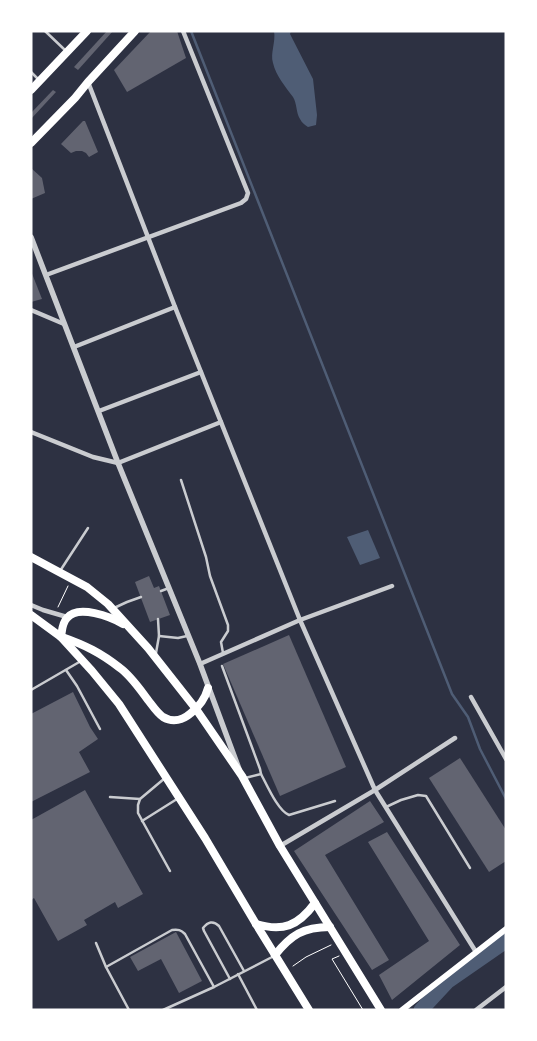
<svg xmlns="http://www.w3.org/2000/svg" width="537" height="1041" font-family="'Roboto Condensed',sans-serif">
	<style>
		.water { fill: #4f5d75 }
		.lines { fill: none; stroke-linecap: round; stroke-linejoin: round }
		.stream { stroke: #4f5d75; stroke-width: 2.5 }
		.river { stroke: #4f5d75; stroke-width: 15 }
		.building { fill: #626471 }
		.path { stroke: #fff; stroke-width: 1 }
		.service { stroke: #caccd0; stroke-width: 2.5 }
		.minor { stroke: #caccd0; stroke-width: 4.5 }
		.tertiary { stroke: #caccd0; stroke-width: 5.5 }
		.secondary { stroke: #fff; stroke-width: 6 }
		.primary { stroke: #fff; stroke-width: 8 }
		.trunk { stroke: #fff; stroke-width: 8 }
	</style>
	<rect width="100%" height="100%" fill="#2d3142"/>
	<g class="water">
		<path d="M274 31H291L290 34 313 79 317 115 316 125 308 127C305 125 302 123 300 119 296 113 297 103 293 97 285 86 276 76 273 63 270 53 276 42 274 31Z"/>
		<polygon points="368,530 380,558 360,565 347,537"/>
	</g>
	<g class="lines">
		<polyline class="stream" points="191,31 452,694 468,717 480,749 506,799"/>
		<polyline class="river" points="421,1010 448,981 506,941"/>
	</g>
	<g class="building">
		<polygon points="107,31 113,31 78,70 74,67"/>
		<polygon points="151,31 177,31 186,58 127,92 114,70"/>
		<polygon points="53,90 56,92 31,119 31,113"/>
		<polygon points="83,121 85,121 98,152 89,157 86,153 82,151 76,151 71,153 61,144"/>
		<polygon points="31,168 42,178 45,193 31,199"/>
		<polygon points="31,271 42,299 31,302"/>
		<polygon points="149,576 154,588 159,586 170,615 150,622 135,582"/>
		<polygon points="289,635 346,767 280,796 223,664"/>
		<polygon points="73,692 90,727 98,739 79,752 90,772 31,802 31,714"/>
		<polygon points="460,758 506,830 506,861 489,872 429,778"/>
		<polygon points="85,790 143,894 118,908 115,902 84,920 87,925 58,941 34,898 31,900 31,820"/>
		<polygon points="370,801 384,822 325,855 389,960 372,970 294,851"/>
		<polygon points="387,832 460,945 392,1000 379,975 429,941 368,842"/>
		<polygon points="176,932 202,981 179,993 161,959 138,971 130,957"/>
	</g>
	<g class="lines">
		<g class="path">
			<polyline points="58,607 68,586"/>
			<polyline points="339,956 332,959 363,1010"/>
			<polyline points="293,966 306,957 331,945"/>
		</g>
		<g class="service">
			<polyline points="45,31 66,51"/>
			<polyline points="31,72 39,80"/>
			<polyline points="181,480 206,557 210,576 228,625 228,631 221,642 223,653"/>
			<polyline points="60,571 88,528"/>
			<polyline points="161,591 169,588"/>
			<polyline points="114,608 127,602 141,597"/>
			<polyline points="159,636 178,638 187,636"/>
			<polyline points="156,653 159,636 158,619"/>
			<polyline points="222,666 260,769 261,774 245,778"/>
			<polyline points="66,670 77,686 100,729"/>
			<polyline points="31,690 81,661"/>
			<path d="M261 774C267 785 278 811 289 815L335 801"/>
			<polyline points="165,778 140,799 138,805 138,813 170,871"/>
			<polyline points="110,797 140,799"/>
			<polyline points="386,807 401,800 418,795 426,796 470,868"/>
			<polyline points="142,821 177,799"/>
			<polyline points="96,943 106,967 129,1010"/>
			<path d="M106 967 172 930C178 929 181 930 185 934L214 987"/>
			<polyline points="238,974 257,1010"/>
			<path d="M230 979 204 931 203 928C208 922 213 920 219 926L244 971"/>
			<polyline points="163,1010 214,987 274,956"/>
		</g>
		<g class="minor">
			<polyline points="88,82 175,307 300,620 375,790 476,952"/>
			<polyline points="46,275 241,203 246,199 248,193 183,31"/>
			<polyline points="31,310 64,324"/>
			<polyline points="74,347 175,307"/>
			<polyline points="99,411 201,372"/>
			<polyline points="31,432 93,457 118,463 221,422"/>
			<polyline points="31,605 43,610 67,617"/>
			<polyline points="200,664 300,620 392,586"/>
			<polyline points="471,697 506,759"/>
			<polyline points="280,846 375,790 455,738"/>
			<polyline points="476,1010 506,987"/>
		</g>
		<polyline class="tertiary" points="31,237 118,463 200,664 239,769"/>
		<polyline class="secondary" points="402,1010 506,929"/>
		<g class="primary">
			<polyline points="31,90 87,31"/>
			<polyline points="31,143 75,98 88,82 135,31"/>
		</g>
		<g class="trunk">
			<polyline points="31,557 87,587 108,604 148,648 196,709 242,776 280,846 381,1010"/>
			<polyline points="31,615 61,637 92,671 119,704 205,838 256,924 309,1010"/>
			<path d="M61 637C62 631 62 623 67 618 78 604 111 617 123 624"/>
			<path d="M62 637C85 645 101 653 120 668 131 676 139 688 148 700 152 705 157 713 163 717 173 723 183 720 191 713 200 706 205 699 208 688"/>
			<path d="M256 924C283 932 298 926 315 903"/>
			<path d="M275 955C291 935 303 927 330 927"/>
		</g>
	</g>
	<rect width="537" height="1041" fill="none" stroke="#ffffff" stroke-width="65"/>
</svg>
